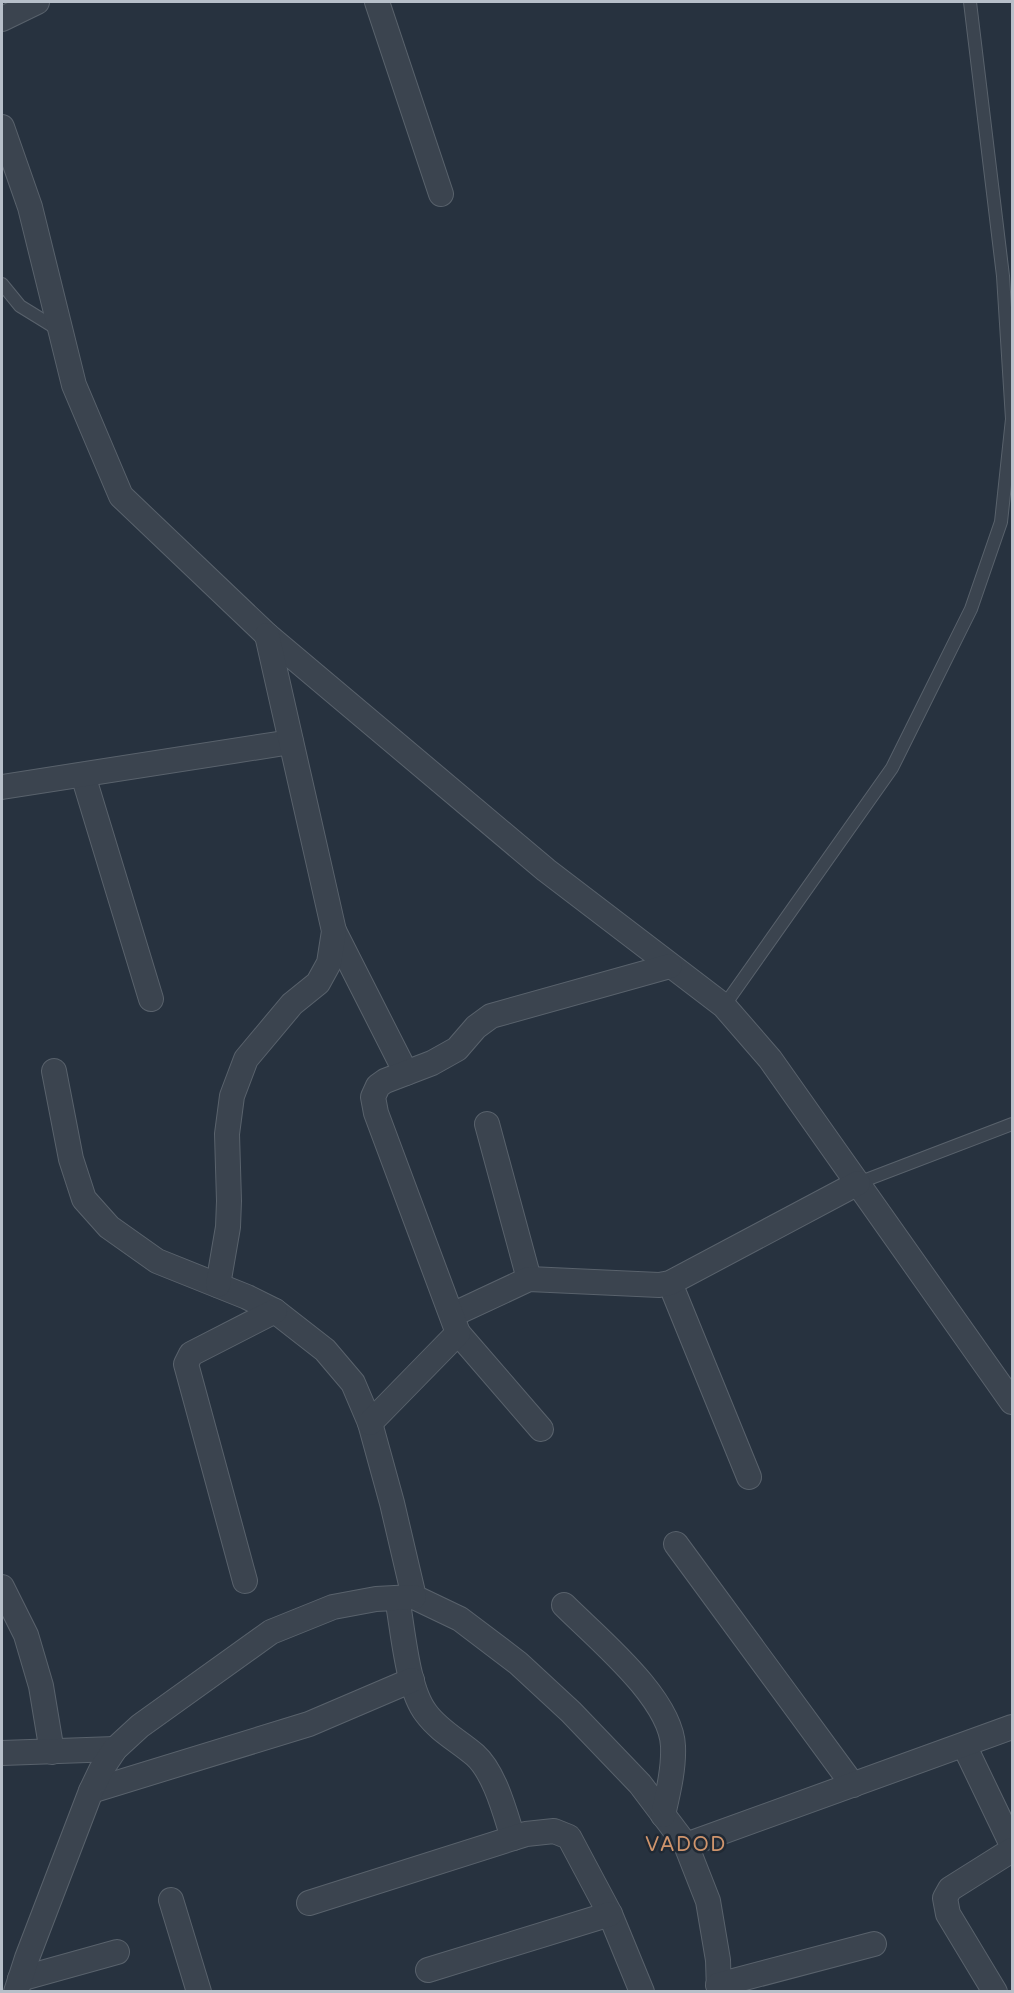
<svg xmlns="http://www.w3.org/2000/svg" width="1014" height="1993" font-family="'Varela Round',sans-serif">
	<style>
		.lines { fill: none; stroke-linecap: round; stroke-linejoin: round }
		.lane-casing { stroke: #59626c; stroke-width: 14 }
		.street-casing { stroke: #59626c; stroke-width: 26 }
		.lane { stroke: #3b444f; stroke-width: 12 }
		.street { stroke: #3b444f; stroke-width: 24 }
		.labels { text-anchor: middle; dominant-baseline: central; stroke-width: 5; stroke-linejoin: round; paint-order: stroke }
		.quarter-label { font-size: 20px; letter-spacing: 1.5px; fill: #cf946c; stroke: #202934 }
	</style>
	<rect width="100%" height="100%" fill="#27323f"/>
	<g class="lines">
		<g class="lane-casing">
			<g id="lane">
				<polyline points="2,284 20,306 59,330"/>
				<polyline points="724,1006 892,768 971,609 1001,522 1012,419 1003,276 970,2"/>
				<polyline points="858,1183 1012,1124"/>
			</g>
		</g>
		<g class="street-casing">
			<g id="street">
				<polyline points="377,2 441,194"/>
				<polyline points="2,19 37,2"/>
				<polyline points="2,127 30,207 74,385 121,496 267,635 546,870 724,1006 770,1059 1012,1402"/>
				<polyline points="83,775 151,999"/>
				<polyline points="2,787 291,742"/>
				<polyline points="334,931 406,1073"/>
				<polyline points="54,1071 71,1159 84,1199 109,1227 157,1261 247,1297 275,1311 325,1350 353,1383 370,1423 392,1503 414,1597 460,1619 518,1663 571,1712 640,1784 686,1845 708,1901 718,1960 719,1992"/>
				<polyline points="487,1124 529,1279"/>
				<polyline points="670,1283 749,1477"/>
				<polyline points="218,1285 228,1227 229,1201 227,1134 232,1096 246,1059 292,1004 318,983 329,963 334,931 267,635"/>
				<polyline points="452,1315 529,1279 659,1285 670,1283 858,1183"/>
				<polyline points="458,1333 541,1429"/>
				<polyline points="370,1423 458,1333 376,1113 373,1097 378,1086 385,1081 432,1063 457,1049 476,1027 491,1016 670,966"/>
				<polyline points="676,1544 853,1785"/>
				<polyline points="245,1581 186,1364 191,1354 275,1311"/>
				<polyline points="2,1587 26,1635 41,1686 52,1752"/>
				<path d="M397 1598C403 1629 407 1689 426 1713 439 1731 459 1741 475 1755 495 1773 505 1813 513 1838"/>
				<path d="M564 1605C597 1638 671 1698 673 1746 674 1769 668 1793 663 1815"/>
				<polyline points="964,1745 1012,1845"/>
				<polyline points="2,1753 115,1749"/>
				<polyline points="91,1791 309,1724 412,1680"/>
				<polyline points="686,1845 1012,1727"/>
				<polyline points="171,1900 199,1992"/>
				<polyline points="309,1903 526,1834 554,1831 569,1837 610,1914 642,1992"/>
				<polyline points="428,1970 610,1914"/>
				<polyline points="20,1979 117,1952"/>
				<polyline points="718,1985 874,1944"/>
				<polyline points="16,1992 27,1958 91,1791 101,1770 115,1749 140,1726 271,1632 333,1607 376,1599 414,1597"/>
				<polyline points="995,1992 948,1914 945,1898 950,1889 1012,1850"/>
			</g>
		</g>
		<use href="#lane" class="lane"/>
		<use href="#street" class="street"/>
	</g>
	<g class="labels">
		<g class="quarter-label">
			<text x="686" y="1845">VADOD</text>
		</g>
	</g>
	<rect width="1014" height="1993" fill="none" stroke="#b7bfc9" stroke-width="6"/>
</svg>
